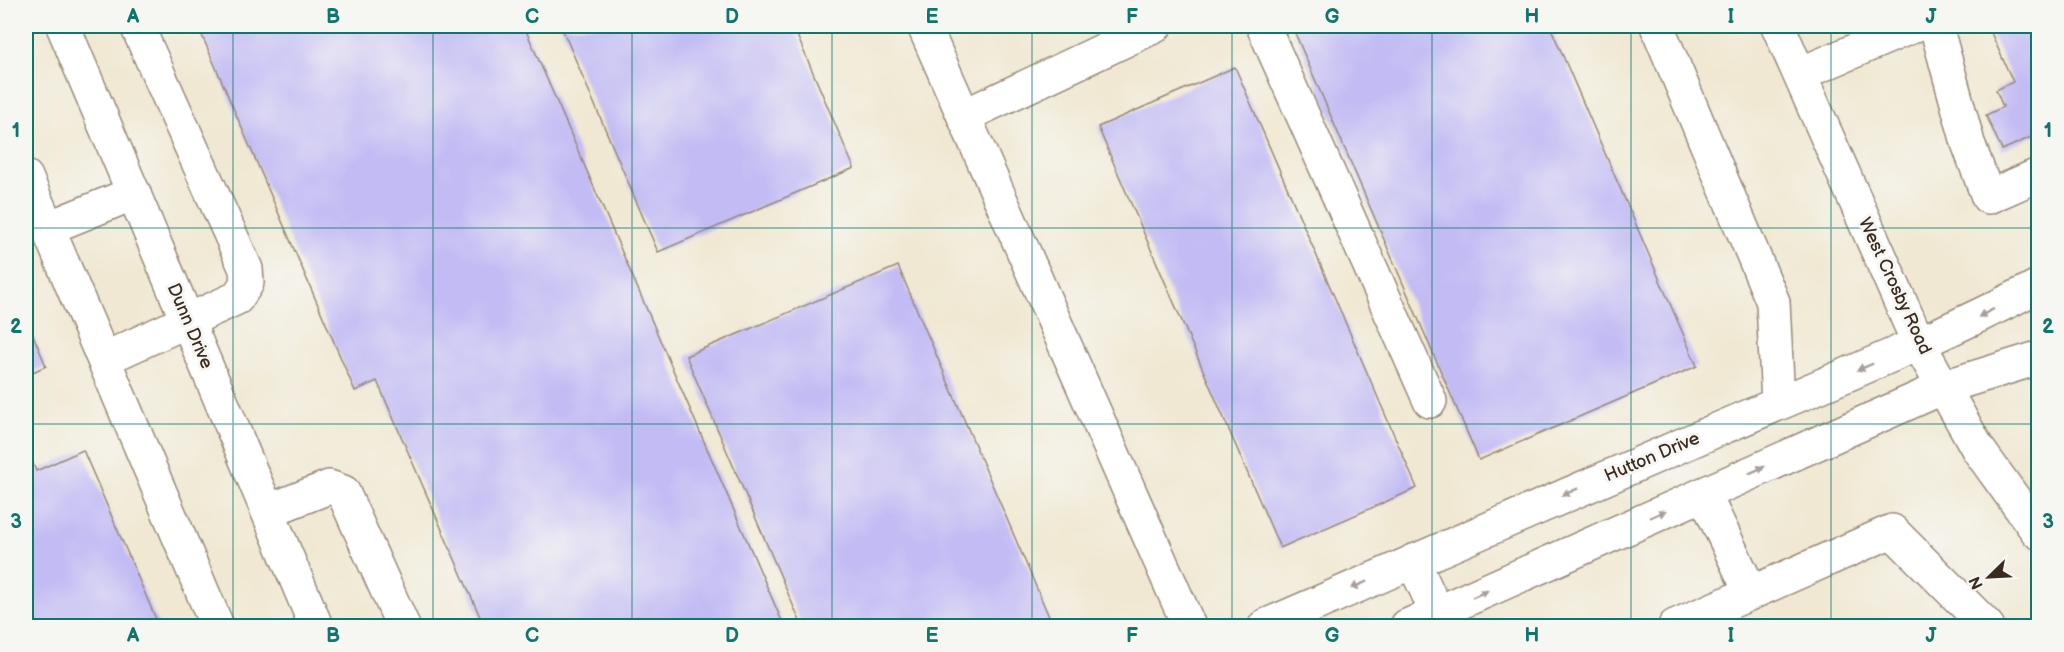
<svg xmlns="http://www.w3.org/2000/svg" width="2064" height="652" font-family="'Balsamiq Sans',sans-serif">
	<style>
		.building { fill: #c3bcf4 }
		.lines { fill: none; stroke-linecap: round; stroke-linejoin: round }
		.minor-casing { stroke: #968978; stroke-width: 36 }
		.minor { stroke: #fff; stroke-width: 33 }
		.oneway { fill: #a79f9a }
		.grid { fill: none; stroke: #0f766e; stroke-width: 1.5; stroke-opacity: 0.55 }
		.labels { text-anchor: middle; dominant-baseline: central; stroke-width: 6; stroke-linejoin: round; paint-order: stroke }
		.street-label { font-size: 18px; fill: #3b2a1e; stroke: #f6f6f2 }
		.neatline { fill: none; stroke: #0f766e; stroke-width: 2 }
		.grid-label { font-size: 20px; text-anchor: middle; font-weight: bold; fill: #0f766e }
	</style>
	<rect width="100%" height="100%" fill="#f6f6f2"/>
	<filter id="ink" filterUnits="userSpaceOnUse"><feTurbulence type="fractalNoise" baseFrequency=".0167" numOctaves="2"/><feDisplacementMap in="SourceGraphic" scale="12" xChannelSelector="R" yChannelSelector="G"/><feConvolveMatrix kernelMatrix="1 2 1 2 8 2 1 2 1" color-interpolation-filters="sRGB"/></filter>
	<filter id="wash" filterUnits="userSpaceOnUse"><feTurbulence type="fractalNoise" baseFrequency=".008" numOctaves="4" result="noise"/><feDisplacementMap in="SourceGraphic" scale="24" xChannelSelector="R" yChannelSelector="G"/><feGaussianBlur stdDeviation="1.35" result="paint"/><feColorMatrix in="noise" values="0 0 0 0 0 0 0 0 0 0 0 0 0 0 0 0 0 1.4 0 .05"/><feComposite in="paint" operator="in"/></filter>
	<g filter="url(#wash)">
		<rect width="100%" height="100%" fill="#f0e8d2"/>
		<g id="blocks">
			<g class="building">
				<polygon points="198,26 524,26 784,626 484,626 377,381 355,391"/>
				<polygon points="561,26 793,26 854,168 658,252"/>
				<polygon points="1292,26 1550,26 1697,366 1479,460"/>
				<polygon points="1988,26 2038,26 2038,134 2002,150 1986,115 2003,107 1996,90 2013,82"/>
				<polygon points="1235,67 1417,488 1280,548 1098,127"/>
				<polygon points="898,266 1053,626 802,626 686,356"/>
				<polygon points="26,318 46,366 26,375"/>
				<polygon points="26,447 36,471 83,450 159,626 26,626"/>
			</g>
		</g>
	</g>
	<g filter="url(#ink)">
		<use href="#blocks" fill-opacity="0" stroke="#968978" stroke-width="1.5"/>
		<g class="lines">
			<g class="minor-casing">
				<g id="minor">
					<polyline points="63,26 316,626"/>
					<polyline points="924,26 1189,626"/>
					<polyline points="1263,26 1430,401"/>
					<polyline points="1657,26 1773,302 1778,403"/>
					<polyline points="1778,26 1919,344 1978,449 2038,532"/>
					<polyline points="1936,26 1968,143 1988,197 2038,175"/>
					<polyline points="1800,74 1913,26"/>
					<polyline points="964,116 1155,26"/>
					<polyline points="26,177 217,626"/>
					<polyline points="48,228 134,193"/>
					<polyline points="104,359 237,298 247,283 246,269 137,26"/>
					<polyline points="1704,494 1751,593 1892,531 1987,626"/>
					<polyline points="268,511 329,487 343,492 403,626"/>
					<polyline points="1413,561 1443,626"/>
					<path d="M1265 626C1416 560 1567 494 1719 429 1826 383 1935 340 2038 286"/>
					<polyline points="1407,626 1944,387 2038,358"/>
					<polyline points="1675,626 1751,593"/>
				</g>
			</g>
			<use href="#minor" class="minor"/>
		</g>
		<defs><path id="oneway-solid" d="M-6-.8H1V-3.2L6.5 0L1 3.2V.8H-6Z" transform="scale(1.5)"/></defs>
		<g class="oneway">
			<use href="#oneway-solid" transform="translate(1986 313) rotate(153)"/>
			<use href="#oneway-solid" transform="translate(1865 367) rotate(157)"/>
			<use href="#oneway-solid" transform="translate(1757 470) rotate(-24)"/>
			<use href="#oneway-solid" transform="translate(1570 492) rotate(156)"/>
			<use href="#oneway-solid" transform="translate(1658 514) rotate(-24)"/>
			<use href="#oneway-solid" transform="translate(1359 585) rotate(156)"/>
			<use href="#oneway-solid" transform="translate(1480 594) rotate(-24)"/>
		</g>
	</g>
	<path class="grid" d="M233 26V626M433 26V626M632 26V626M832 26V626M1032 26V626M1232 26V626M1432 26V626M1631 26V626M1831 26V626M26 228H2038M26 424H2038"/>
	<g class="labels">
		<g class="street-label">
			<text transform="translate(1895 286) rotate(65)">West Crosby Road</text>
			<text transform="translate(190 326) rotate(67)">Dunn Drive</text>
			<text transform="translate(1652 457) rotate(-23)">Hutton Drive</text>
		</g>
	</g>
	<rect width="2064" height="652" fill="none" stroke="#f6f6f2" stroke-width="66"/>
	<g transform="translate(1989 577) rotate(246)" stroke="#f6f6f2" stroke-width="4.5" paint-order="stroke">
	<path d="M0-4.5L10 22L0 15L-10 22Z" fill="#3b2a1e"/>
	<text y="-9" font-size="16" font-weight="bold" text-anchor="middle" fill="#3b2a1e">N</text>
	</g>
	<rect x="33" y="33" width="1998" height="586" class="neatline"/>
	<g class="grid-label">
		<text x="133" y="23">A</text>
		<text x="333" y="23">B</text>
		<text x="532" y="23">C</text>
		<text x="732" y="23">D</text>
		<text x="932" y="23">E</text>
		<text x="1132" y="23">F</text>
		<text x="1332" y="23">G</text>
		<text x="1532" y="23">H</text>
		<text x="1731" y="23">I</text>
		<text x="1931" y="23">J</text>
		<text x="16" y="137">1</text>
		<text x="2048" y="137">1</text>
		<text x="16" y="333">2</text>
		<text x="2048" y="333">2</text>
		<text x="16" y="528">3</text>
		<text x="2048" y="528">3</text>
		<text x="133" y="642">A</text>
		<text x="333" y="642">B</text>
		<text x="532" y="642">C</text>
		<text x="732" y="642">D</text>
		<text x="932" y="642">E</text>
		<text x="1132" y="642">F</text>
		<text x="1332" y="642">G</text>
		<text x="1532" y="642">H</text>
		<text x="1731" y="642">I</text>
		<text x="1931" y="642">J</text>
	</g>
</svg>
